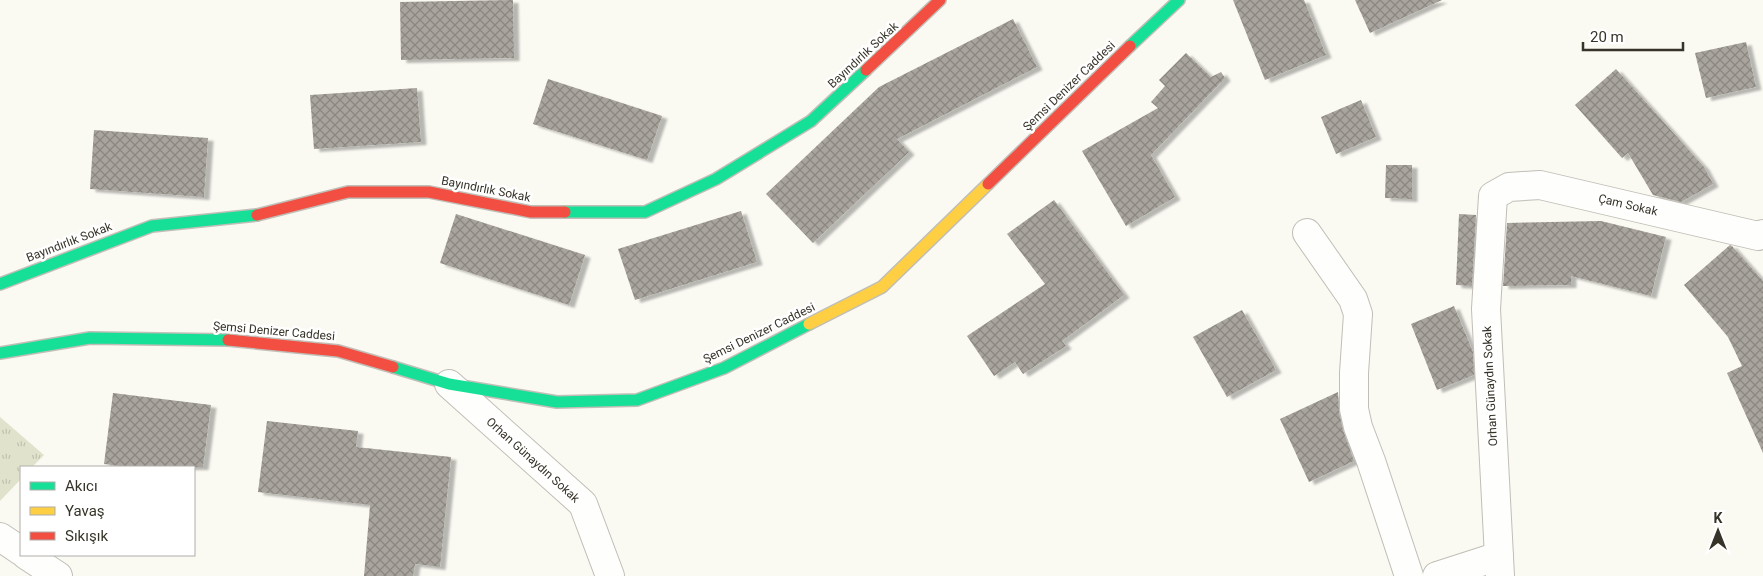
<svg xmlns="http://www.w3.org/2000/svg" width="1763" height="576" font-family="Roboto,sans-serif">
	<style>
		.park { fill: url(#park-tufts) }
		.building { fill: url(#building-cross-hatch); filter: url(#shadow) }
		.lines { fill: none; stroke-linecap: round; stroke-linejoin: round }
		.street-casing { stroke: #c0beb6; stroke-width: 30 }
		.fast-casing { stroke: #c0beb6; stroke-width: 14 }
		.slow-casing { stroke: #c0beb6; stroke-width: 14 }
		.jam-casing { stroke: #c0beb6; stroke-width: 14 }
		.street { stroke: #fefefd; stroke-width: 28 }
		.fast { stroke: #16e098; stroke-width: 11 }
		.slow { stroke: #ffcf43; stroke-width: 11 }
		.jam { stroke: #f24e42; stroke-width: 11 }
		.labels { text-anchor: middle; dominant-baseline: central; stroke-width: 5; stroke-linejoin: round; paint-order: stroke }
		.street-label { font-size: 12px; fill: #363328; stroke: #fff }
	</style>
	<defs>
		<pattern id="park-tufts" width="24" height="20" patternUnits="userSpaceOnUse" patternTransform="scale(1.25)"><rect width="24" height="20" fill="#e1e2cc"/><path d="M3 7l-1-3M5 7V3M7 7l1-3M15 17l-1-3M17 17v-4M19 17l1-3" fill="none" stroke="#c2c2af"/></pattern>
		<pattern id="building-cross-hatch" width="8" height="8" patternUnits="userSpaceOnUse" patternTransform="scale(1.25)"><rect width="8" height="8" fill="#a9a59e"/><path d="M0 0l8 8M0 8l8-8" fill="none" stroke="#8a8781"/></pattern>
		<filter id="shadow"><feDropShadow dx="5.5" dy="3" stdDeviation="1" flood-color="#0004"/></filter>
	</defs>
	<rect width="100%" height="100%" fill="#faf9f2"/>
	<polygon class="park" points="0,417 44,455 32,467 21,467 21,479 0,501"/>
	<g class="building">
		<polygon points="513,0 514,58 401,60 400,2"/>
		<polygon points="1233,0 1304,0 1326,55 1265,80"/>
		<polygon points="1355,0 1442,0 1370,33"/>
		<polygon points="1013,19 1037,67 897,139 909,152 813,243 766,194 879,87"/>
		<polygon points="1746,42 1756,87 1706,98 1695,53"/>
		<polygon points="1186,53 1211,77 1221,72 1225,78 1151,155 1175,197 1126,226 1082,151 1158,108 1151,102 1165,86 1159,80"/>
		<polygon points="1616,69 1704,167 1713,184 1681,202 1653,195 1628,153 1622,158 1575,105"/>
		<polygon points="548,79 662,116 647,160 533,124"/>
		<polygon points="417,88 421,142 314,149 310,95"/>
		<polygon points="1361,100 1376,137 1336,154 1321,117"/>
		<polygon points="94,130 208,138 204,197 90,189"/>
		<polygon points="1386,165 1412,165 1412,199 1385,198"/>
		<polygon points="1054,200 1124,295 1062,341 1066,346 1023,374 1015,362 994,376 967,336 1045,284 1007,234"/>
		<polygon points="741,211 757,262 635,300 618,249"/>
		<polygon points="456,214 585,255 569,305 440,263"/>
		<polygon points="1459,214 1476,215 1472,286 1456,285"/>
		<polygon points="1601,221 1666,237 1651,296 1571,276 1571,285 1503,286 1507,223"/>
		<polygon points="1730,245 1732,246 1763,281 1763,453 1727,373 1742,366 1728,337 1684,285"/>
		<polygon points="1454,306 1473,352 1474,375 1437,390 1411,324"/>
		<polygon points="1242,310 1276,370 1227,397 1193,337"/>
		<polygon points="1338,392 1339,412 1343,430 1354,461 1309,482 1280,419"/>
		<polygon points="113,393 211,405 203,467 127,467 104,464"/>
		<polygon points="267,421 358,431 356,447 451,457 440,567 415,564 413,576 364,576 370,505 258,492"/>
	</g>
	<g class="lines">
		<g class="street-casing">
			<g id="street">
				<polyline points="1307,233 1353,299 1358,314 1354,373 1354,409 1358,427 1371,461 1409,576"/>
				<polyline points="449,384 583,504 610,576"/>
				<polyline points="0,537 21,551"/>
				<polyline points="26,555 58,576"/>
				<polyline points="1437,576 1499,556"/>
				<polyline points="1500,576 1486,309 1493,196 1509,187 1540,185 1758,236 1763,234"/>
			</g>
		</g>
		<g class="fast-casing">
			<g id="fast">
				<polyline points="1130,46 1179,0"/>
				<polyline points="565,212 645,212 716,179 811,121 866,70"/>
				<polyline points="0,284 152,226 257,215"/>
				<polyline points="0,353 90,338 228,340"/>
				<polyline points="393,367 449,384 557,402 637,400 724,368 809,324"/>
			</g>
		</g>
		<g class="slow-casing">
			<polyline id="slow" points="809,324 882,287 988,184"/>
		</g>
		<g class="jam-casing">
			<g id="jam">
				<polyline points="866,70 940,0"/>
				<polyline points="988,184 1130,46"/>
				<polyline points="257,215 348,192 429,192 531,212 565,212"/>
				<polyline points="228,340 338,351 393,367"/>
			</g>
		</g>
		<use href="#street" class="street"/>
		<use href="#fast" class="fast"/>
		<use href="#slow" class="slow"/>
		<use href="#jam" class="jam"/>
	</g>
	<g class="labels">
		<g class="street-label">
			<text transform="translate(863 55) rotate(-43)">Bayındırlık Sokak</text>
			<text transform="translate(1069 86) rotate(-44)">Şemsi Denizer Caddesi</text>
			<text transform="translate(486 189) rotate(11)">Bayındırlık Sokak</text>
			<text transform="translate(1628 205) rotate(13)">Çam Sokak</text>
			<text transform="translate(69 242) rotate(-21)">Bayındırlık Sokak</text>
			<text transform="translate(274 331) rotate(5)">Şemsi Denizer Caddesi</text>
			<text transform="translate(759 333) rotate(-26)">Şemsi Denizer Caddesi</text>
			<text transform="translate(1490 386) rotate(-93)">Orhan Günaydın Sokak</text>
			<text transform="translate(533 460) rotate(42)">Orhan Günaydın Sokak</text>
		</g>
	</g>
	<rect x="20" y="466" width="175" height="90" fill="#ffffff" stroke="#afada9"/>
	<rect x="30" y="482" width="25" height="8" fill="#16e098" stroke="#afada9"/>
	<text x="65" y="491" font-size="15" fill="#363328">Akıcı</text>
	<rect x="30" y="507" width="25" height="8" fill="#ffcf43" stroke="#afada9"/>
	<text x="65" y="516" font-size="15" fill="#363328">Yavaş</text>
	<rect x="30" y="532" width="25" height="8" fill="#f24e42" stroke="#afada9"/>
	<text x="65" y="541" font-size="15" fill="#363328">Sıkışık</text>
	<g transform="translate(1718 531)" stroke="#ffffff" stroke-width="4" paint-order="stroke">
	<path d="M0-4L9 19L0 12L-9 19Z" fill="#363328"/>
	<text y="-8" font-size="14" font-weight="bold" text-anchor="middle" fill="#363328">K</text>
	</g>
	<path d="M1583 42v8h100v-8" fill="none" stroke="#363328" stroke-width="2.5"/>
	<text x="1590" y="42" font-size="15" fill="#363328" stroke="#ffffff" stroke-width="4" paint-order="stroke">20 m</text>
</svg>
